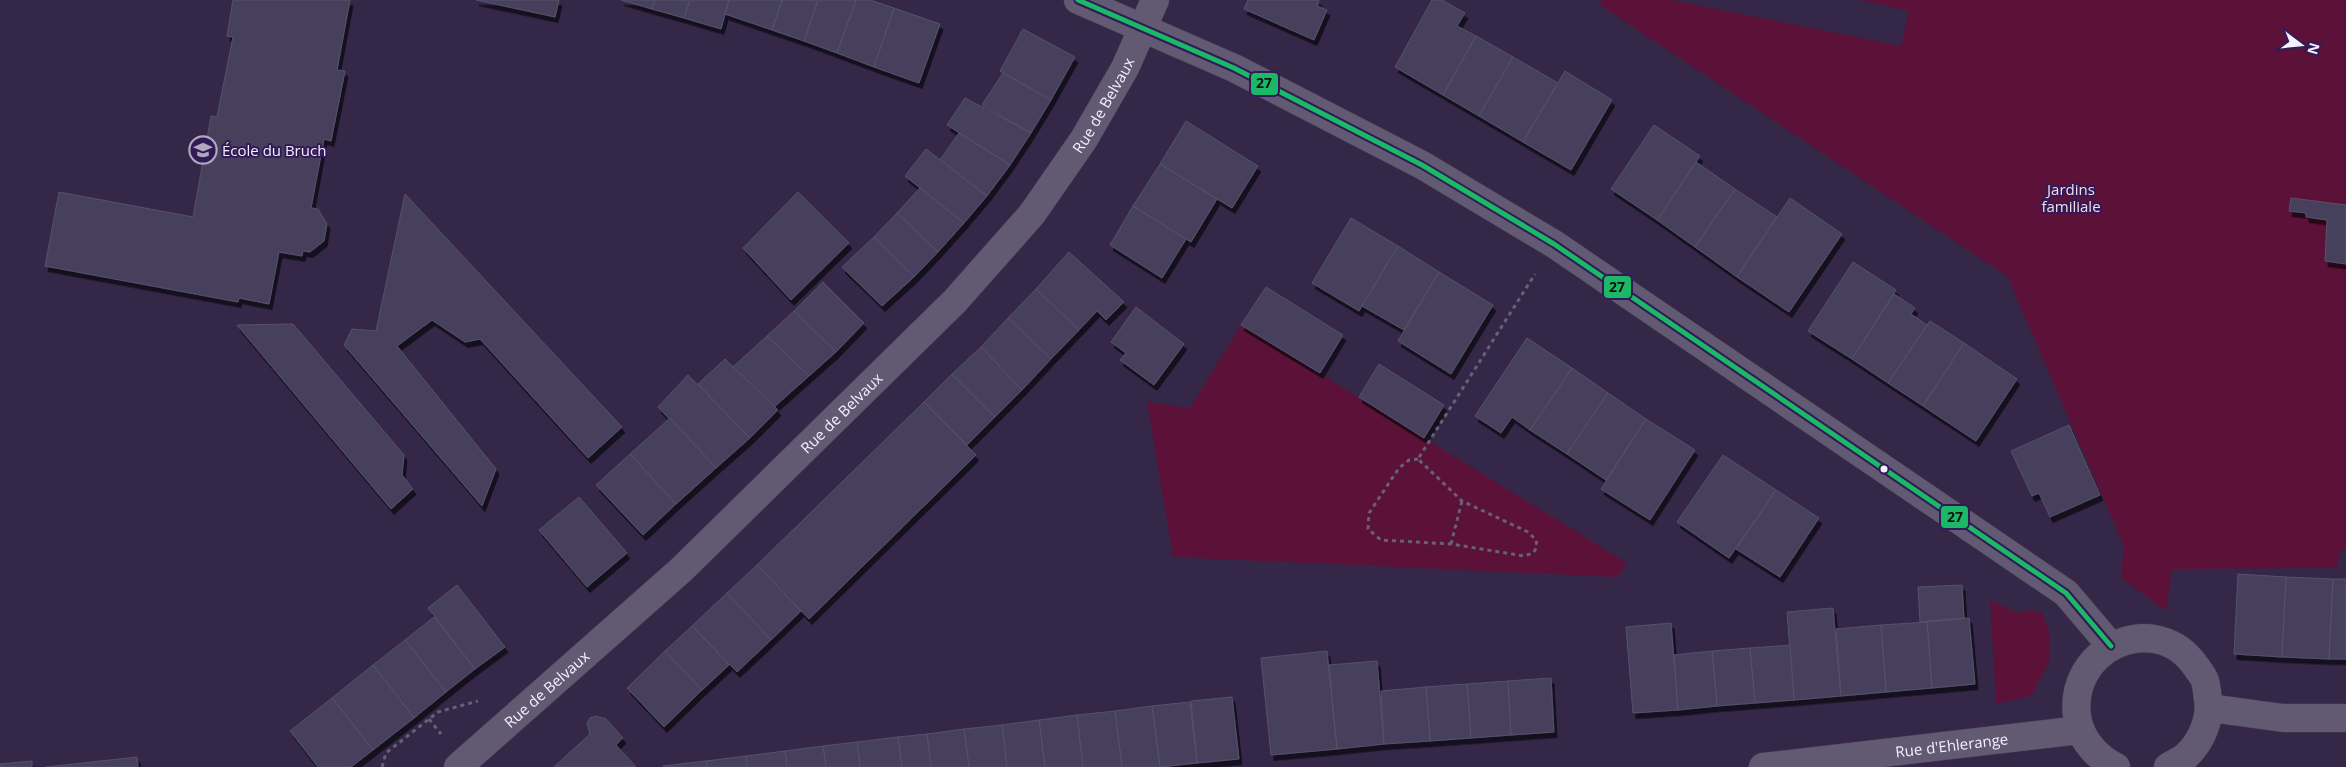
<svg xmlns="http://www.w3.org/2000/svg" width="2346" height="767" font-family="'Open Sans',sans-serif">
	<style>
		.green { fill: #5c1238 }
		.building { fill: #47415b; stroke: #56516c; filter: url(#shadow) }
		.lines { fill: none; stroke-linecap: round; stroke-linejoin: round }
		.street-casing { stroke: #483e55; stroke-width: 29 }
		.secondary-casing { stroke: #483e55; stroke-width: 29 }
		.path { stroke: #686076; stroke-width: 3; stroke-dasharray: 4 4; stroke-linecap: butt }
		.street { stroke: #625a72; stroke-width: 28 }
		.secondary { stroke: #625a72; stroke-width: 28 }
		.bus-1-casing { stroke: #321a56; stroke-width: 9 }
		.bus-1 { stroke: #1ab867; stroke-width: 5 }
		.bus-dot { fill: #f3effe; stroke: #321a56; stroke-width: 2 }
		.labels { text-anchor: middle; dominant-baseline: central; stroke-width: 4; stroke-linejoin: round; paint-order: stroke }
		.street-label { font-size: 15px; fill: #f3effe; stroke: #321a56 }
		.poi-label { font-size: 15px; fill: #f3effe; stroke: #321a56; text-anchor: start }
		.park-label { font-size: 15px; fill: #f9dae3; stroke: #321a56 }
		.line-badge { stroke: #321a56; stroke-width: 2 }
		.pale-badge-label { font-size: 14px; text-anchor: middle; font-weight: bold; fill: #111 }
	</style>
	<defs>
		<filter id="shadow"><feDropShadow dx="3" dy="5.5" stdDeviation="0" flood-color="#0009"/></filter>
	</defs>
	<rect width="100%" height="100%" fill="#352748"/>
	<g class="green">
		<polygon points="1602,0 1672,0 1901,46 1909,11 1859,0 2346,0 2346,550 2340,550 2337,568 2172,569 2166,611 2121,578 2124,546 2007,276 1600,5"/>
		<polygon points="1241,325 1627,563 1618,577 1173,557 1147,402 1190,408"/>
		<polygon points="1990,600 2020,614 2026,610 2042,612 2049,630 2050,660 2032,695 1996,704"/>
	</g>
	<g class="building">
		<polygon points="233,0 350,0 337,70 345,71 331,141 324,139 311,208 318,209 327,224 324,241 310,252 303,251 302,256 279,252 269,304 239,298 238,302 45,266 59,192 193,217 211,116 217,117 233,37 227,36"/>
		<polygon points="476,0 559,0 555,17"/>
		<polygon points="621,0 655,0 652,9"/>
		<polygon points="655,0 690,0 684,18 652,9"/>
		<polygon points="690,0 729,0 721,29 684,18"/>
		<polygon points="729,0 782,0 772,30 725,14"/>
		<polygon points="782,0 818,0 804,41 772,30"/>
		<polygon points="818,0 856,0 837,53 804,41"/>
		<polygon points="856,0 870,0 894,8 874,67 837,53"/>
		<polygon points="1248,0 1319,0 1317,6 1327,10 1314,40 1244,9"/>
		<polygon points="1432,0 1442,0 1465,13 1457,26 1476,36 1443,95 1395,67"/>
		<polygon points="894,8 940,24 919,83 874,67"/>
		<polygon points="1023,29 1075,57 1051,100 1000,71"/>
		<polygon points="1476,36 1513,57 1479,116 1443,95"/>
		<polygon points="1513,57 1558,83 1523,142 1479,116"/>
		<polygon points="1565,71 1612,100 1571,170 1523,142"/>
		<polygon points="1003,73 1051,100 1031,133 982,105"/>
		<polygon points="965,98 1031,133 1010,165 947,125"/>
		<polygon points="1186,121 1258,166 1232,208 1160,164"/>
		<polygon points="1654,125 1700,156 1657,220 1611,189"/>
		<polygon points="959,133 1010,165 987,196 940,160"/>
		<polygon points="926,149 987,196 964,223 905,176"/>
		<polygon points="1696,162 1735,189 1695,247 1657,220"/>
		<polygon points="1160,164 1217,199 1191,242 1133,206"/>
		<polygon points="920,188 964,223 938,252 897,213"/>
		<polygon points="1735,189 1777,217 1737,277 1695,247"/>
		<polygon points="798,192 849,243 791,300 743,248"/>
		<polygon points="405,194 622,427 588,458 480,339 465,342 432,320 397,346 496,469 482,506 344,345 352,329 376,331"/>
		<polygon points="1790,198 1842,234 1789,312 1737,277"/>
		<polygon points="2291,198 2346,205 2346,264 2325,261 2327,220 2306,217 2306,213 2289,211"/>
		<polygon points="1133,206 1186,239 1162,278 1110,245"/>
		<polygon points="897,213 938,252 914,277 874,237"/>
		<polygon points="1351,218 1398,246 1359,311 1312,283"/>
		<polygon points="874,237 914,277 882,306 842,267"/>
		<polygon points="1398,246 1439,272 1404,330 1362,306"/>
		<polygon points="1069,252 1124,302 1106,320 1097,311 1079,330 1036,289"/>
		<polygon points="1853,262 1896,290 1852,359 1808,331"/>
		<polygon points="1439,272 1493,305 1451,374 1398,341"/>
		<polygon points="823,282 864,323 836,352 794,311"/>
		<polygon points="1266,287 1343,335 1320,373 1241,325"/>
		<polygon points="1036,289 1079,330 1051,359 1008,318"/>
		<polygon points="1894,294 1915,308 1911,314 1927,325 1888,383 1852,359"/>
		<polygon points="1136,307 1184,344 1154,385 1120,360 1126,353 1111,342"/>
		<polygon points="794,311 836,352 809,376 767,336"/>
		<polygon points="1008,318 1051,359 1022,390 981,347"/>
		<polygon points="1930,321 1964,343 1923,406 1888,383"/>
		<polygon points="293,324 404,455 402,475 413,489 391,509 237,325"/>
		<polygon points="767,336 809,376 774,407 733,367"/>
		<polygon points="1527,338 1572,368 1530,430 1512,417 1501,433 1475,416"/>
		<polygon points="1964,343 2017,379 1976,441 1923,406"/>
		<polygon points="981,347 1022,390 995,417 952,374"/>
		<polygon points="725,359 778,410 750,438 698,384"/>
		<polygon points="1379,364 1444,405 1424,438 1359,397"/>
		<polygon points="1572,368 1608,393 1567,454 1530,430"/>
		<polygon points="952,374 995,417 967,445 924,402"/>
		<polygon points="688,375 750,438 716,468 658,407"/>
		<polygon points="1608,393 1646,419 1606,480 1567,454"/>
		<polygon points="924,402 976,455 809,619 757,565"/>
		<polygon points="670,418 716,468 676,504 630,454"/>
		<polygon points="1646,419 1695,450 1650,520 1601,489"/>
		<polygon points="2069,425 2100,495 2050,517 2039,493 2032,496 2011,451"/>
		<polygon points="630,454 676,504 643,535 596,485"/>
		<polygon points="1723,455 1776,490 1729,558 1677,522"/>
		<polygon points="1776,490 1819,518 1780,577 1736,549"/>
		<polygon points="579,497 627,553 587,587 539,530"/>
		<polygon points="757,565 801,611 771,640 727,593"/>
		<polygon points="2238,574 2286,577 2282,657 2234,654"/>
		<polygon points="2286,577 2333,579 2329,659 2282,657"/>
		<polygon points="2333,579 2346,579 2346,659 2329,659"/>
		<polygon points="457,585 505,647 475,669 428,608"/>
		<polygon points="1962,585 1964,618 1920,622 1918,587"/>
		<polygon points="727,593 771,640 737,672 692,626"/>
		<polygon points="1833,608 1841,696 1794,700 1787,612"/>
		<polygon points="434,617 475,669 446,692 405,640"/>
		<polygon points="1969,618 1975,684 1932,688 1927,622"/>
		<polygon points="1927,622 1932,688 1886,692 1881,625"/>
		<polygon points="1671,623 1678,710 1633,713 1626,627"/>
		<polygon points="1881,625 1886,692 1841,696 1836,629"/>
		<polygon points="692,626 729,665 702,690 665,651"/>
		<polygon points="405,640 446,692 414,718 373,665"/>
		<polygon points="1790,645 1794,700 1755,703 1750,648"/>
		<polygon points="1750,648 1755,703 1717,706 1712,651"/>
		<polygon points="665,651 702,690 664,727 627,688"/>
		<polygon points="1327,651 1337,749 1271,755 1261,658"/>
		<polygon points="1712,651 1717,706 1678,710 1674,655"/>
		<polygon points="1377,661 1384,744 1337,749 1329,665"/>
		<polygon points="373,665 414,718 373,750 332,698"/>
		<polygon points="1551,678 1554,732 1511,735 1508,681"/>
		<polygon points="1508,681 1511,735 1471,738 1467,684"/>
		<polygon points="1467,684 1471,738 1430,741 1426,687"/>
		<polygon points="1426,687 1430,741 1384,744 1381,691"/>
		<polygon points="1232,697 1239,759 1197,763 1191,701"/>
		<polygon points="332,698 373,750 351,767 318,767 290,731"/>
		<polygon points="1190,702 1197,763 1160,767 1152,706"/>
		<polygon points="1152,706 1160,767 1122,767 1115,711"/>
		<polygon points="1115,711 1122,767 1083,767 1077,715"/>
		<polygon points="1077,715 1083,767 1045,767 1039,720"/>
		<polygon points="596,716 606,719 623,738 616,745 636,767 554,767 590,734 587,723 590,718"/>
		<polygon points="1039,720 1045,767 1007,767 1002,725"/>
		<polygon points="1002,725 1007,767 969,767 964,729"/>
		<polygon points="964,729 969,767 931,767 927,734"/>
		<polygon points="927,734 931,767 902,767 898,737"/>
		<polygon points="898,737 902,767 860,767 857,742"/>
		<polygon points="857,742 860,767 826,767 823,746"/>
		<polygon points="823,746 826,767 787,767 785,751"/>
		<polygon points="785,751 787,767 747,767 746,756"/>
		<polygon points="746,756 747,767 707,767 706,761"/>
		<polygon points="137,757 138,767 46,767"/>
		<polygon points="32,761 32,767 0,767 0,764"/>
		<polygon points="706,761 707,767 663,767 663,766"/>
	</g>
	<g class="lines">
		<g class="street-casing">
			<g id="street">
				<polyline points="1078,0 1234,68 1422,165 1554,244 2066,593 2111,646"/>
				<polyline points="2210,708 2283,718 2346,718"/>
				<path id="s1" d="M1763 767 2080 730"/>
				<path d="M2116 767C2098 758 2083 742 2078 722 2063 649 2156 606 2197 668 2200 672 2204 677 2205 681 2207 687 2207 694 2208 700 2211 719 2201 742 2187 755 2182 760 2174 763 2168 767"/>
			</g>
		</g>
		<g class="secondary-casing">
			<g id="secondary">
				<path id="s2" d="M458 767 681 570 955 301 1032 214 1084 139 1125 68 1155 0"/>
			</g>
		</g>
		<g class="path">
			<polyline points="1418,459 1409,460 1399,468 1369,513 1368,529 1381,540 1451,544 1524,556 1533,553 1537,547 1536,540 1528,532 1462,501 1418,459 1535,274"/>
			<polyline points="1451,544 1462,501"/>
			<polyline points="429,719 441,734"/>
			<polyline points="382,767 386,753 438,712 478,701"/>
		</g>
		<use href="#street" class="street"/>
		<use href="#secondary" class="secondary"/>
		<g class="bus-1-casing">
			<polyline id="bus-1" points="1078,0 1234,68 1422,165 1554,244 2066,593 2111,646"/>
		</g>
		<use href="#bus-1" class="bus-1"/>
	</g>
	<defs>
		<g id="school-ring" transform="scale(1.4375)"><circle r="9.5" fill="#321a56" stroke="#b0a9be" stroke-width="1.5"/><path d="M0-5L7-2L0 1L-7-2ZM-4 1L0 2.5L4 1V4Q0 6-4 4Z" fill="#b0a9be"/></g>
	</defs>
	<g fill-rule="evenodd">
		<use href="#school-ring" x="203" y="150"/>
	</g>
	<circle class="bus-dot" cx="1884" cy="469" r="4.5"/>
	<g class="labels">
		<g class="street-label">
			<text stroke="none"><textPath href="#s2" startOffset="928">Rue de Belvaux</textPath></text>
			<text stroke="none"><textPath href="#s2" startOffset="522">Rue de Belvaux</textPath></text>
			<text stroke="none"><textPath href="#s2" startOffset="118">Rue de Belvaux</textPath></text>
			<text stroke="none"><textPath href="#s1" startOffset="190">Rue d'Ehlerange</textPath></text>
		</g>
		<g class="poi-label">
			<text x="222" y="150">École du Bruch</text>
		</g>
		<g class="park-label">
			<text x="2071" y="189">Jardins<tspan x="2071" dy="17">familiale</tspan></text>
		</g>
	</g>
	<g class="line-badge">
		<rect x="1250" y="72" width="29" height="24" rx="5" fill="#1ab867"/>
		<rect x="1603" y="275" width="29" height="24" rx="5" fill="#1ab867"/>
		<rect x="1940" y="505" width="29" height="24" rx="5" fill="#1ab867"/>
	</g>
	<g class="pale-badge-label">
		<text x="1264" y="88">27</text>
		<text x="1617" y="292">27</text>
		<text x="1955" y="522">27</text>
	</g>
	<g transform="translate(2301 45) rotate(106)" stroke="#321a56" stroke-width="4" paint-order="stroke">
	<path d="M0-4L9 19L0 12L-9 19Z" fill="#f3effe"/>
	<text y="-8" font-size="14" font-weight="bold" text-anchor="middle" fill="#f3effe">N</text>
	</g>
</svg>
